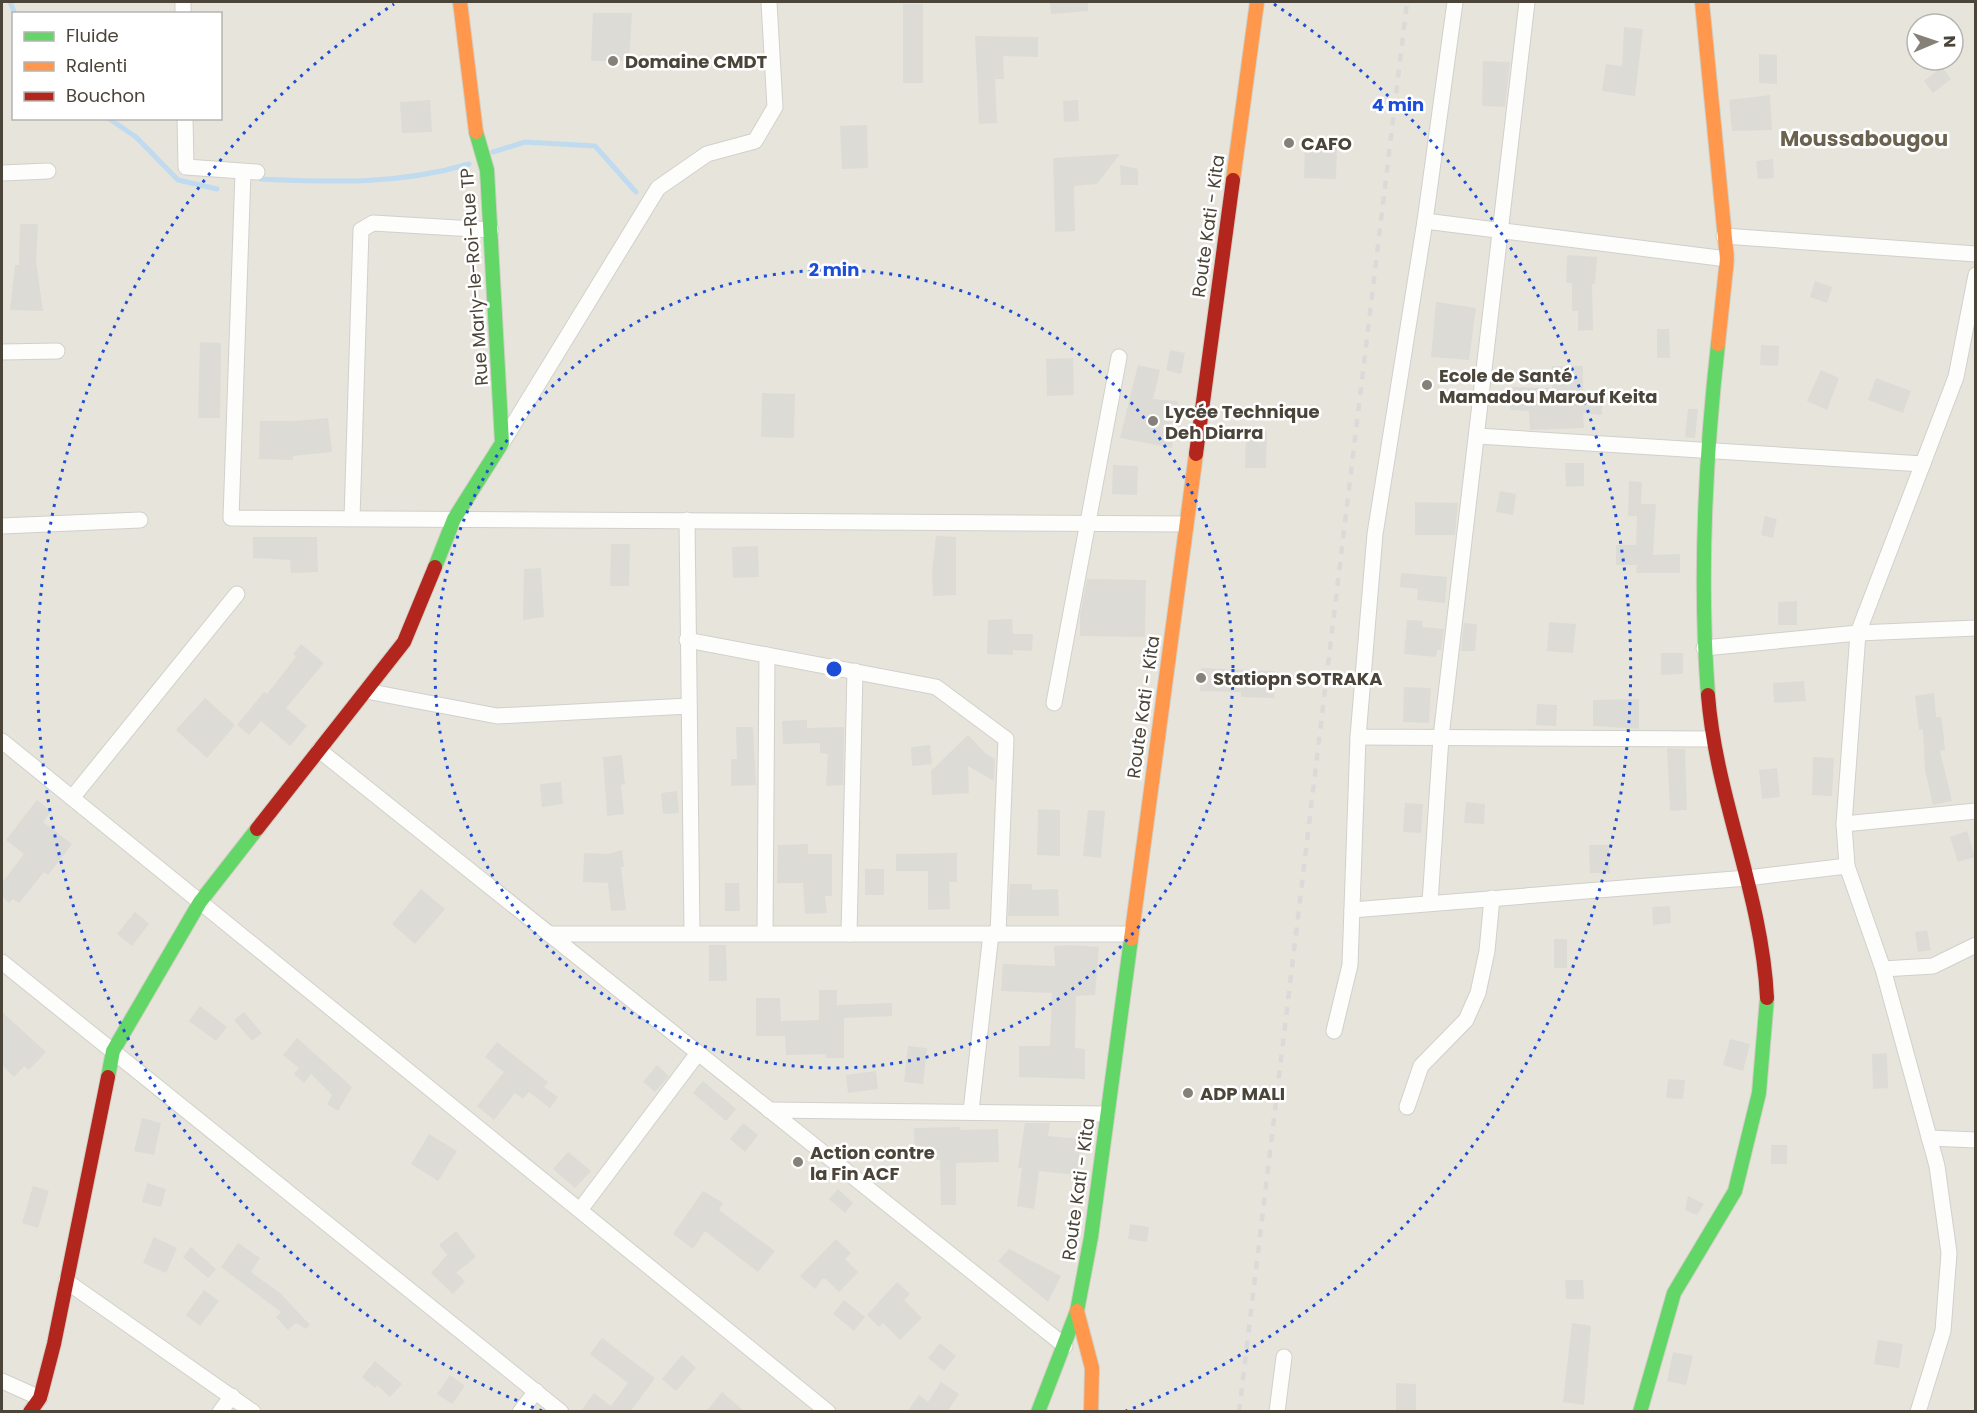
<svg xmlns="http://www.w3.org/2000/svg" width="1977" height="1413" font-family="Poppins,sans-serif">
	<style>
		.residential { fill: #e7e4dc; fill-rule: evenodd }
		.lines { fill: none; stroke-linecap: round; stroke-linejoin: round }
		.stream { stroke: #c0dbef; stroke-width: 5 }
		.building { fill: #dddbd6 }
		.street-casing { stroke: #d1d0cb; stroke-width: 17 }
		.fast-casing { stroke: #d2cfc4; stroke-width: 16 }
		.slow-casing { stroke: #d2cfc4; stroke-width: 16 }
		.jam-casing { stroke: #d2cfc4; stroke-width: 16 }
		.street { stroke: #fdfdfc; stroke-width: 15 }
		.fast { stroke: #63d668; stroke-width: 14 }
		.slow { stroke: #ff974d; stroke-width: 14 }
		.jam { stroke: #b3261e; stroke-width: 14 }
		.rail { stroke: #dadad9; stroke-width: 4.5; stroke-dasharray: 8 8; stroke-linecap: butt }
		.ring { fill: none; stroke: #1d4ed8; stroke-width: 3; stroke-dasharray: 3 6 }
		.poi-dot { fill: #858178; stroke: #fff; stroke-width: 2 }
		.labels { text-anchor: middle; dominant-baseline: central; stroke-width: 5; stroke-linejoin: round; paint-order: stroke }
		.poi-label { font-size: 18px; font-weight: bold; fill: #4a4439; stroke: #fff; text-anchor: start }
		.street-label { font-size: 18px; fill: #4a4439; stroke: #fff }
		.quarter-label { font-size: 21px; font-weight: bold; fill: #6c6250; stroke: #fff }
		.centre { fill: #1d4ed8; stroke: #fff; stroke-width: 3 }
		.ring-label { font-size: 18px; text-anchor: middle; font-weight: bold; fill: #1d4ed8; stroke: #fff; stroke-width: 5; stroke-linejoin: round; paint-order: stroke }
	</style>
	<rect width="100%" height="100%" fill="#f3f2ed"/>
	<path class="residential" d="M2 2H1975V1411H2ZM14 14H220V118H14ZM1917 24H1953V60H1917Z"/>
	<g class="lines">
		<g class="stream">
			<polyline points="10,2 15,14"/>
			<polyline points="108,118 136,137 178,180 217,189"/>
			<polyline points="493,152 525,142 595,146 636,192"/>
			<path d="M261 179C334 182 398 185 469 164"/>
		</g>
	</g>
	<g class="building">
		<polygon points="1050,2 1088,2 1088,11 1051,14"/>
		<rect x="903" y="4" width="20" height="79"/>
		<polygon points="593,13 632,13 629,61 591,61"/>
		<polygon points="1624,27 1643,29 1635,96 1602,91 1606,64 1622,66"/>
		<polygon points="975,36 1038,37 1038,57 1003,56 1004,79 995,79 997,123 979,124"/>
		<polygon points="1759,54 1777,55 1777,84 1759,83"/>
		<polygon points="1483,61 1510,62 1505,107 1482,106"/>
		<polygon points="1942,67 1951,79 1933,93 1924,81"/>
		<polygon points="1770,95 1772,130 1732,131 1729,100"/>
		<polygon points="430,100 432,132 402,133 400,102"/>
		<polygon points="1078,100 1079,121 1064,122 1063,101"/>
		<polygon points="867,125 868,168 842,169 840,126"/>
		<polygon points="1305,144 1337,145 1336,179 1304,178"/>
		<polygon points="1120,154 1097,184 1074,186 1075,231 1055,232 1053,158"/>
		<polygon points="1773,159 1774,178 1758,179 1756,161"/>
		<polygon points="1120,165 1138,169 1138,185 1121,185"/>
		<polygon points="20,224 38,224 36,261 43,311 10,310 15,265 19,265"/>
		<polygon points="1567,255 1597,257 1595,284 1592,284 1593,330 1578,331 1578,311 1572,311 1572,283 1566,283"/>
		<polygon points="1815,281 1832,287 1827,303 1810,297"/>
		<polygon points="1436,302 1476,308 1469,360 1431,357"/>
		<polygon points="1657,329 1669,329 1670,358 1657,358"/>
		<polygon points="200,342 221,343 220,418 198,418"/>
		<polygon points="1761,345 1779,346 1778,366 1760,365"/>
		<polygon points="1170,350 1185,353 1181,374 1166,370"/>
		<polygon points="1073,358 1074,395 1047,396 1046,359"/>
		<polygon points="1138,365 1160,370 1153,399 1178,401 1172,448 1120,438"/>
		<polygon points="1552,366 1583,366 1583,394 1603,395 1602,415 1583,413 1584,428 1530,430 1529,411 1510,410 1511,387 1552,388"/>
		<polygon points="1821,370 1839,378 1827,410 1807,401"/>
		<polygon points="1876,378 1911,391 1903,413 1868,400"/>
		<polygon points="762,393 795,394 794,438 761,437"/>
		<polygon points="1688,409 1698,409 1695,438 1685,437"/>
		<polygon points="328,418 332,452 293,456 293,460 259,459 260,421 295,421"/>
		<polygon points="1246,430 1267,431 1266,468 1245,468"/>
		<polygon points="1565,463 1584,463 1584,486 1566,487"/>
		<polygon points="1113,465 1138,466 1137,495 1112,494"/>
		<polygon points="1629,481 1642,482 1641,504 1656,504 1653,555 1680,554 1680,573 1636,573 1637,565 1616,565 1616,545 1636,545 1637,516 1628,516"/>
		<polygon points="1500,491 1516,494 1513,515 1496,512"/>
		<polygon points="1415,502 1458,503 1455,535 1415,535"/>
		<polygon points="1765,516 1777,519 1773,538 1761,535"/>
		<polygon points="936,536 956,537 956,595 933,596 932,572"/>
		<polygon points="253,537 317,537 318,572 291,573 290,560 253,558"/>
		<polygon points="611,544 630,544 629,586 610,586"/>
		<polygon points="758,546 759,577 733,578 732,547"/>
		<polygon points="541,568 544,617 523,620 524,569"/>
		<polygon points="1401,573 1447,577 1445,603 1417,600 1418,589 1400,587"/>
		<polygon points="1087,579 1146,580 1145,637 1080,636 1080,615"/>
		<polygon points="1797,601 1797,625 1778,625 1778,602"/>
		<polygon points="1012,619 1013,634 1033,634 1032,651 1013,650 1013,655 987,654 988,620"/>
		<polygon points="1407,620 1423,621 1422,627 1444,629 1441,650 1437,650 1436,657 1404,654"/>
		<polygon points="1549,622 1576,624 1573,653 1547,651"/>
		<polygon points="1464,623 1477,624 1475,651 1461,651"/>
		<polygon points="301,644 324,663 286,708 307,726 290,746 261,721 249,735 237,725 264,692 267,694 296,657 293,654"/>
		<polygon points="1661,653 1683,653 1683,674 1661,675"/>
		<polygon points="1201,668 1275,671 1274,698 1241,697 1241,692 1200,691"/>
		<polygon points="1804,681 1806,701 1774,703 1773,683"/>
		<polygon points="1404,687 1431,688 1429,723 1403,722"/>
		<polygon points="1934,693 1936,717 1941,717 1943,730 1945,750 1940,751 1952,801 1933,805 1925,770 1923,729 1919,730 1915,696"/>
		<polygon points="205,698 235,725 207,758 176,730"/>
		<polygon points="1639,699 1639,729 1593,726 1593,700"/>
		<polygon points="1537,704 1557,705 1556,726 1536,725"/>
		<polygon points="807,720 807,728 844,727 843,785 826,786 828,754 820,753 820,743 783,744 782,721"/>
		<polygon points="736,727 753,727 756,785 731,786 731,759 737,759"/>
		<polygon points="968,735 986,754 995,759 994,781 968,766 969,793 932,795 931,771"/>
		<polygon points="930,745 932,764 912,766 911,747"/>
		<polygon points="1667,748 1685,749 1687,810 1670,811"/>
		<polygon points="622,755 625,784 621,785 624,814 607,816 603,757"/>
		<polygon points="1813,757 1834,758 1832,796 1812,795"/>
		<polygon points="1777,768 1780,797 1762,799 1759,770"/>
		<polygon points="561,782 563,804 542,807 540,784"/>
		<polygon points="677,791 679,813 663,814 661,793"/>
		<polygon points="37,800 51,811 43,822 72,844 48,875 44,872 19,903 13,899 9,903 2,896 2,883 24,854 6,840"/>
		<polygon points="1466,802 1485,804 1484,824 1464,823"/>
		<polygon points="1405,803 1423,804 1421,833 1403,832"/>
		<polygon points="1038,809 1060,810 1060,856 1037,855"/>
		<polygon points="1088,810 1105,811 1101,858 1083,856"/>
		<polygon points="1967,831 1975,857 1958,862 1950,837"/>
		<polygon points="808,844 808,854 832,854 832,896 825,896 827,913 805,914 803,883 777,883 778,845"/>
		<polygon points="1589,845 1609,845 1610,873 1590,873"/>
		<polygon points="622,850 624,867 621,867 626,910 611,911 608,883 583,882 584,853 608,854"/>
		<polygon points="957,853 957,882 949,882 950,909 928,910 928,871 896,871 896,854"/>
		<rect x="865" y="869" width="19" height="26"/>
		<polygon points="725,883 739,883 740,911 725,911"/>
		<polygon points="1010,884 1032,884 1032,890 1058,889 1059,916 1008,916"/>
		<polygon points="421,889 445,909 415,944 392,924"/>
		<polygon points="1670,906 1671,923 1653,925 1652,907"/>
		<polygon points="135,912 149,924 132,946 117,934"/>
		<polygon points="1927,930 1931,950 1918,952 1915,932"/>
		<rect x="1554" y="939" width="13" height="29"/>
		<polygon points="709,945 726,945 727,981 709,981"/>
		<polygon points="1071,945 1099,947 1095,995 1076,996 1075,1048 1085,1049 1085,1079 1019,1077 1019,1046 1050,1046 1052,993 1001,991 1003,964 1055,966 1054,946"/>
		<polygon points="819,990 837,990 837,1005 892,1003 892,1016 844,1018 844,1058 826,1058 826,1054 786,1055 785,1036 756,1036 756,998 780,998 781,1021 819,1020"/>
		<polygon points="200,1006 227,1027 216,1041 189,1021"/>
		<polygon points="2,1012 46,1052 29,1070 24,1066 14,1077 2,1065"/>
		<polygon points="244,1012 262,1033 252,1041 234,1020"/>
		<polygon points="297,1038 352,1087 338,1111 327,1104 332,1095 311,1074 304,1083 294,1074 299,1068 283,1055"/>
		<polygon points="1730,1039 1750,1044 1743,1071 1723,1065"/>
		<polygon points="497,1042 548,1082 544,1087 558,1097 550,1108 529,1092 523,1099 515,1093 494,1120 477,1106 504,1072 485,1057"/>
		<polygon points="908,1046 927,1048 923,1084 904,1082"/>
		<polygon points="1887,1053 1888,1088 1873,1089 1872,1054"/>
		<polygon points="657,1065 669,1076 655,1092 643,1082"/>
		<polygon points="876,1071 878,1089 848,1093 846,1075"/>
		<polygon points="1668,1079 1685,1080 1683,1099 1666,1098"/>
		<polygon points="703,1081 736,1109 726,1121 693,1093"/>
		<polygon points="142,1118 161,1123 154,1155 134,1151"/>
		<polygon points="743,1123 758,1135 745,1152 730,1139"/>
		<polygon points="1025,1123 1050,1123 1048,1136 1081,1139 1077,1175 1039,1171 1034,1209 1017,1206 1022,1168 1018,1168"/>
		<polygon points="960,1127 960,1130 998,1129 999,1162 956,1163 956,1205 941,1205 940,1160 915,1160 914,1128"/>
		<polygon points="429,1134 457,1151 438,1181 411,1164"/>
		<rect x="1771" y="1145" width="16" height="19"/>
		<polygon points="568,1152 591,1171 575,1188 553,1169"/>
		<polygon points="147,1183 166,1189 161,1207 142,1202"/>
		<polygon points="33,1186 49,1191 38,1228 22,1223"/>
		<polygon points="838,1189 853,1203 845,1213 829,1199"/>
		<polygon points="703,1191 723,1203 719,1210 775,1251 758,1272 705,1231 693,1249 673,1234"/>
		<polygon points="1688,1196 1704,1204 1697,1215 1685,1210"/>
		<polygon points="1130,1224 1149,1227 1147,1242 1128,1239"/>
		<polygon points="456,1231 476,1257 456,1273 465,1281 453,1294 431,1273 447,1255 439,1245"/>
		<polygon points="154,1237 177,1248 166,1273 143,1263"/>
		<polygon points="836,1239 851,1253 845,1259 858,1272 839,1292 826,1279 822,1279 815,1289 800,1276"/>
		<polygon points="238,1243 260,1258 251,1272 280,1293 310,1325 306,1329 296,1323 288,1330 276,1317 281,1312 221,1267"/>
		<polygon points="191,1247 216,1269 208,1278 183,1257"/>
		<polygon points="1009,1249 1061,1276 1048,1302 998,1261"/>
		<polygon points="1565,1280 1583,1280 1584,1299 1566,1299"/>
		<polygon points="897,1282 910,1294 904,1300 922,1318 900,1340 883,1323 879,1327 867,1315"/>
		<polygon points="204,1290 219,1301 200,1326 186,1315"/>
		<polygon points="844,1300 865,1317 854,1331 833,1314"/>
		<polygon points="1572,1323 1591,1326 1584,1405 1563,1402"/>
		<polygon points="602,1338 655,1378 630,1412 580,1412 594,1393 611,1406 628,1383 590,1354"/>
		<polygon points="1878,1340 1903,1344 1899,1368 1874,1364"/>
		<polygon points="940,1343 956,1356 944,1371 928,1358"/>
		<polygon points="1673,1352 1693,1356 1686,1385 1667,1381"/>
		<polygon points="682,1355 696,1368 676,1391 662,1379"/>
		<polygon points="375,1361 402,1384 390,1397 377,1385 375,1388 362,1377"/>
		<polygon points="450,1375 465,1386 452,1404 437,1394"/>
		<polygon points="941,1382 959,1394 947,1412 907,1412 919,1395 928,1402"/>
		<polygon points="1396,1383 1416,1384 1416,1412 1396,1412"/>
		<polygon points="722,1392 745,1412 706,1412"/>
	</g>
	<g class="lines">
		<g class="street-casing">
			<g id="street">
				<polyline points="183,2 183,14"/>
				<polyline points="1455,2 1425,221 1375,534 1358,737 1711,739"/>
				<polyline points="185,118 186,167 257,172"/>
				<polyline points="243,172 231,518 1186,524"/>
				<polyline points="2,173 48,171"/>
				<polyline points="1425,221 1727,259"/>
				<polyline points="1724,236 1976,254"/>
				<polyline points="2,352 57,351"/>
				<polyline points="1477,436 1923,464"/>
				<polyline points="502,443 658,188 707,154 755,141 775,107 769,2"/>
				<polyline points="352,518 361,230 373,223 491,230"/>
				<polyline points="687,520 692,932"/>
				<polyline points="2,526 140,520"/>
				<polyline points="687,640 936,687 1006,739 998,934"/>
				<polyline points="1704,648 1858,633 1976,628"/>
				<polyline points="366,691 497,716 689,706"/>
				<polyline points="1054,703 1119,357"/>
				<polyline points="2,741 828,1412"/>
				<polyline points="319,750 1065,1346"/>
				<polyline points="72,798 237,594"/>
				<polyline points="1844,824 1976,811"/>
				<polyline points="1430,903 1441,737 1527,2"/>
				<polyline points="1352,910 1747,878 1847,866"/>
				<polyline points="765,933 767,655"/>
				<polyline points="549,934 1130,934"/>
				<polyline points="849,934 855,671"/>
				<polyline points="2,962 561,1412"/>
				<polyline points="1883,969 1933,966 1976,945"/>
				<polyline points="1334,1031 1350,965 1358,737"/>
				<polyline points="1407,1107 1421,1066 1466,1020 1478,993 1487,951 1492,898"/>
				<polyline points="769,1110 1107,1114"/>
				<polyline points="971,1111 991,934"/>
				<polyline points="1929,1138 1976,1140"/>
				<polyline points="580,1210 698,1053"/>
				<polyline points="66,1281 253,1412"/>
				<polyline points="2,1381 40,1398"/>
				<polyline points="220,1412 232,1396"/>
				<polyline points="520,1412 536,1391"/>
				<polyline points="1277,1412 1284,1357"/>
				<polyline points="1918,1412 1943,1331 1949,1253 1937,1166 1883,969 1847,866 1844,824 1858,633 1956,377 1976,275"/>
			</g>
		</g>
		<g class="fast-casing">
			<g id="fast">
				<polyline points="435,567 454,519 502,443 487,170 476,132"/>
				<path d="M1708 695C1699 578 1705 460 1718 344"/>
				<polyline points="108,1077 113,1051 200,902 257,829"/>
				<polyline points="1038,1412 1077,1311 1091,1237 1131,939"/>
				<polyline points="1640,1412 1674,1293 1735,1191 1759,1093 1767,998"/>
			</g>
		</g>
		<g class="slow-casing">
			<g id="slow">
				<polyline points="460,2 476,132"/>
				<polyline points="1702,2 1727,259 1718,344"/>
				<polyline points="1233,180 1257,2"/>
				<polyline points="1131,939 1196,454"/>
				<polyline points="1077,1311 1092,1368 1091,1412"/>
			</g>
		</g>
		<g class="jam-casing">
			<g id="jam">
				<polyline points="1196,454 1233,180"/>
				<path d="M1708 695C1716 798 1762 894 1767 998"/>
				<polyline points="257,829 404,642 435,567"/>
				<polyline points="30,1412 40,1398 54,1344 108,1077"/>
			</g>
		</g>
		<use href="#street" class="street"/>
		<use href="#fast" class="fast"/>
		<use href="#slow" class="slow"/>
		<use href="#jam" class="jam"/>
		<polyline class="rail" points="1239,1412 1407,2"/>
	</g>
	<g class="ring">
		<circle cx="834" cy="669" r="399"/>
		<path d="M542 1411A798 798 0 0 1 394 4M1274 4A798 798 0 0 1 1126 1411"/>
	</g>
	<g class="poi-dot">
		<circle cx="613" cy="61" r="6"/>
		<circle cx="1289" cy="143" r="6"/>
		<circle cx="1427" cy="385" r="6"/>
		<circle cx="1153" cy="421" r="6"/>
		<circle cx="1201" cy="678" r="6"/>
		<circle cx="1188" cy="1093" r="6"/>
		<circle cx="798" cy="1162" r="6"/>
	</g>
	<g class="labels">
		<g class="poi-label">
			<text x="625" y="61">Domaine CMDT</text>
			<text x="1301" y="143">CAFO</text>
			<text x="1439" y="375">Ecole de Santé<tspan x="1439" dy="21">Mamadou Marouf Keita</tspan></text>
			<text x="1165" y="411">Lycée Technique<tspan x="1165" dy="21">Deh Diarra</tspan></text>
			<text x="1213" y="678">Statiopn SOTRAKA</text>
			<text x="1200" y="1093">ADP MALI</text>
			<text x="810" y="1152">Action contre<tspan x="810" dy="21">la Fin ACF</tspan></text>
		</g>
		<g class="street-label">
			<text transform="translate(1208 226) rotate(-82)">Route Kati - Kita</text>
			<text transform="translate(474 277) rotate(-94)">Rue Marly-le-Roi-Rue TP</text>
			<text transform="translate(1143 707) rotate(-82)">Route Kati - Kita</text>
			<text transform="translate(1078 1189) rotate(-82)">Route Kati - Kita</text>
		</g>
		<g class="quarter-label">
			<text x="1864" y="138">Moussabougou</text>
		</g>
	</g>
	<circle cx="834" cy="669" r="9" class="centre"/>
	<g class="ring-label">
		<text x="1398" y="111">4 min</text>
		<text x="834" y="276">2 min</text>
	</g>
	<rect width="1977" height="1413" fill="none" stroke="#4a4439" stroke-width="6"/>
	<rect x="12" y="12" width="210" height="108" fill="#ffffff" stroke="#b7b4b0" stroke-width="1.5"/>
	<rect x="24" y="32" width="30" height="9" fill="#63d668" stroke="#b7b4b0" stroke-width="1.5"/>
	<text x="66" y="42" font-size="18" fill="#4a4439">Fluide</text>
	<rect x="24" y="62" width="30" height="9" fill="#ff974d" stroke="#b7b4b0" stroke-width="1.5"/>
	<text x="66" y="72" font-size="18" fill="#4a4439">Ralenti</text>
	<rect x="24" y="92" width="30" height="9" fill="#b3261e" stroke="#b7b4b0" stroke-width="1.5"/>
	<text x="66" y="102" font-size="18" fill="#4a4439">Bouchon</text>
	<g transform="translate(1935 42) rotate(88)"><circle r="28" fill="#ffffff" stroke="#b7b4b0" stroke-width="1.5"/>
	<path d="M0-4.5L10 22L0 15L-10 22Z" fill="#858178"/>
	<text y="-9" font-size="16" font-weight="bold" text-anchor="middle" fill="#4a4439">N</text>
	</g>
</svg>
